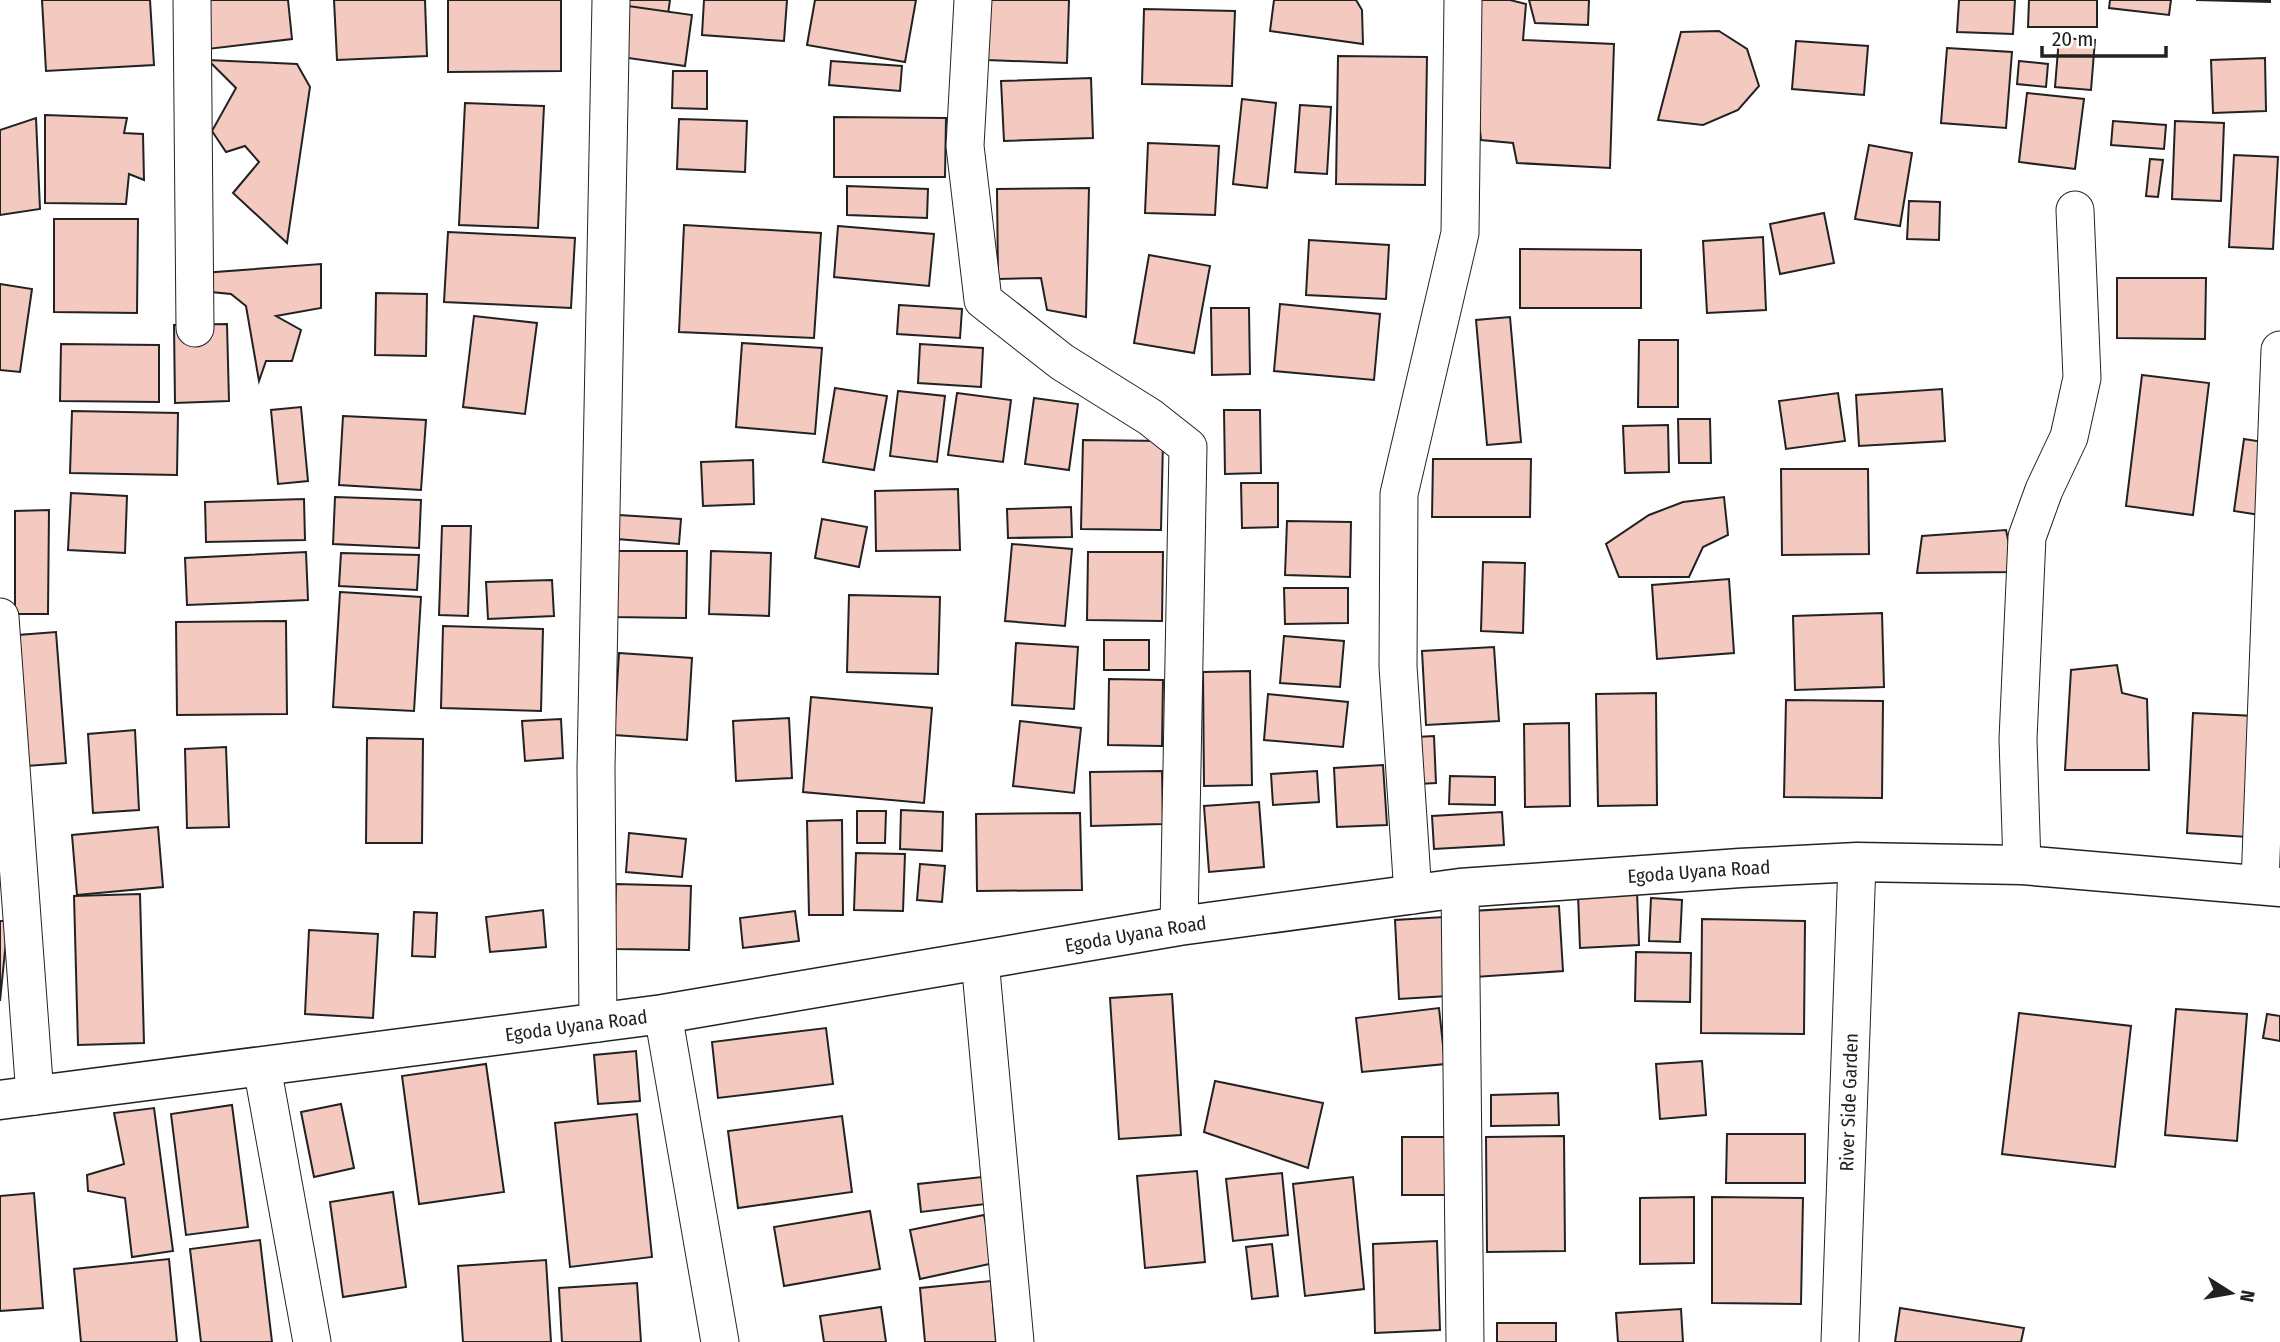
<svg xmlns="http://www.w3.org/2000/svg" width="2280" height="1342" font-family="'Fira Sans Condensed',sans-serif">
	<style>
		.building { fill: #f3c9c0; stroke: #222; stroke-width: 2 }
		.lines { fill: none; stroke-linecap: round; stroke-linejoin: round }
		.minor-casing { stroke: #222; stroke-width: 39 }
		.primary-casing { stroke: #222; stroke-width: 41 }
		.minor { stroke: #fff; stroke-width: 37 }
		.primary { stroke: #fff; stroke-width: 38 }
		.labels { text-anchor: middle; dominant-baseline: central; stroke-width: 5; stroke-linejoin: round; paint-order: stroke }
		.street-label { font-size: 19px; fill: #222; stroke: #fff }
	</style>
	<rect width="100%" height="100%" fill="#fff"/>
	<g class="building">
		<polygon points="42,0 150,0 154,65 46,71"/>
		<polygon points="202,0 288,0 292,39 208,49"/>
		<polygon points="334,0 425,0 427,56 337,60"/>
		<polygon points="448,0 561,0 561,71 448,72"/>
		<polygon points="618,0 670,0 668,14 618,7"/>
		<polygon points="704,0 787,0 784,41 702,35"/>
		<polygon points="815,0 916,0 905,62 807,45"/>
		<polygon points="989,0 1069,0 1067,63 987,60"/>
		<polygon points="1274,0 1356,0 1362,10 1363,44 1270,31"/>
		<polygon points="1479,0 1510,0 1526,4 1523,40 1614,44 1610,168 1517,163 1513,143 1481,140 1476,95"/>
		<polygon points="1529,0 1589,0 1588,25 1535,23"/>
		<polygon points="1959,0 2015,0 2013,34 1957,32"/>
		<polygon points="2029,0 2097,0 2097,27 2028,27"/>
		<polygon points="2110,0 2171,0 2169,15 2109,8"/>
		<polygon points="2196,0 2270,0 2270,2"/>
		<polygon points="628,6 692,15 685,66 621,57"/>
		<polygon points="1144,9 1235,11 1232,86 1142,84"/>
		<polygon points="1719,31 1747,49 1759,86 1738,110 1703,125 1658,120 1681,32"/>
		<polygon points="2059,38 2095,40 2091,90 2055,87"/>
		<polygon points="1796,41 1868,46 1864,95 1792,89"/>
		<polygon points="1947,48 2012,52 2006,128 1941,123"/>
		<polygon points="1338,56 1427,57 1425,185 1336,184"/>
		<polygon points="2265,58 2266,111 2213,113 2211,60"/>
		<polygon points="208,60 297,64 310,87 287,243 233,193 259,162 245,146 226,152 212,131 236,88"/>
		<polygon points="831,61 902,66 900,91 829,85"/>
		<polygon points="2019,61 2048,64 2046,87 2017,84"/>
		<polygon points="673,71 707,71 707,109 672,108"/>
		<polygon points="1091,78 1093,138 1004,141 1001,81"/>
		<polygon points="2027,93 2084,99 2075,169 2019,162"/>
		<polygon points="1242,99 1276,103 1267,188 1233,184"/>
		<polygon points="465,103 544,106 538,228 459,225"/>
		<polygon points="1300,105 1331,107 1327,174 1295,172"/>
		<polygon points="45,115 127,118 124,133 143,134 144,180 129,174 126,204 45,203"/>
		<polygon points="834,117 946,118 945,177 834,177"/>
		<polygon points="36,118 40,209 0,215 0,130"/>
		<polygon points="679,119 747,121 745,172 677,169"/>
		<polygon points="2113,121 2166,125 2164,149 2111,145"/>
		<polygon points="2175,121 2224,123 2221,201 2172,199"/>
		<polygon points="1148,143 1219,146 1215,215 1145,213"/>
		<polygon points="1869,145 1912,153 1900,226 1855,219"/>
		<polygon points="2234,155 2278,157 2273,249 2229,247"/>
		<polygon points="2150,159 2163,160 2158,197 2146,196"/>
		<polygon points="847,186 928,189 927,218 847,215"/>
		<polygon points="1089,188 1086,317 1047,310 1041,278 998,279 997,189"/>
		<polygon points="1909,201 1940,202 1939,240 1907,239"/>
		<polygon points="1824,213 1834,263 1780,274 1770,224"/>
		<polygon points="54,219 138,219 137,313 54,312"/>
		<polygon points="684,225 821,233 814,338 679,332"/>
		<polygon points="838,226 934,234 929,286 834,277"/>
		<polygon points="448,232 575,238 571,308 444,302"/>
		<polygon points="1763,237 1766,310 1707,313 1703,241"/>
		<polygon points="1309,240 1389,245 1386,299 1306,295"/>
		<polygon points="1520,249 1641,250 1641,308 1520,308"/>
		<polygon points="1149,255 1210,266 1194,353 1134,343"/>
		<polygon points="321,264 321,308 276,316 301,330 292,361 266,361 259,381 246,306 231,294 190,290 189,274"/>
		<polygon points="2117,278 2206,278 2205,339 2117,338"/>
		<polygon points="0,284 32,289 20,372 0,370"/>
		<polygon points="376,293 427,294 426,356 375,355"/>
		<polygon points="1280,304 1380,314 1374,380 1274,371"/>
		<polygon points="899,305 962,309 960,338 897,334"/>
		<polygon points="1211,308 1249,308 1250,374 1212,375"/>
		<polygon points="474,316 537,323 525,414 463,407"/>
		<polygon points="1510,317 1521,442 1487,445 1476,320"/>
		<polygon points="227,324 229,401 175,403 174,325"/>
		<polygon points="1639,340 1678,340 1678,407 1638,407"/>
		<polygon points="742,343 822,348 815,434 736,427"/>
		<polygon points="61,344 159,345 159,402 60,401"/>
		<polygon points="920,344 983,348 981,387 918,383"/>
		<polygon points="2142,375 2209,383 2193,515 2126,506"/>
		<polygon points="835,388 887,396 874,470 823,462"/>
		<polygon points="1942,389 1945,441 1859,446 1856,395"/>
		<polygon points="898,391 945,396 937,462 890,456"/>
		<polygon points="957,393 1011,400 1003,462 948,455"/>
		<polygon points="1838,393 1845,441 1786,449 1779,401"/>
		<polygon points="1034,398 1078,404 1069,470 1025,464"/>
		<polygon points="301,407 308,481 278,484 271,410"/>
		<polygon points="1224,410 1260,410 1261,473 1225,474"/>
		<polygon points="72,411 178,413 177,475 70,473"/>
		<polygon points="343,416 426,420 421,490 339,485"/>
		<polygon points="1678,419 1710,419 1711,463 1679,463"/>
		<polygon points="1668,425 1669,472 1625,473 1623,426"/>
		<polygon points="2244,439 2270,443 2260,515 2234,511"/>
		<polygon points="1083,440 1163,441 1161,530 1081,529"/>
		<polygon points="1433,459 1531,459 1530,517 1432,517"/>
		<polygon points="753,460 754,504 703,506 701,462"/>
		<polygon points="1781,469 1868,469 1869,554 1782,555"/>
		<polygon points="1241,483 1278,483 1278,527 1242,528"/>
		<polygon points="958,489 960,550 876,551 875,491"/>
		<polygon points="71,493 127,496 125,553 68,550"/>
		<polygon points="335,497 421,500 419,548 333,544"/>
		<polygon points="1724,497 1728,535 1703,547 1689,577 1619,577 1606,544 1649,515 1683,502"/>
		<polygon points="304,499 305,540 206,542 205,502"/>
		<polygon points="1071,507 1072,537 1008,538 1007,509"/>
		<polygon points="49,510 48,614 15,614 15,511"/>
		<polygon points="619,515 681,519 679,544 617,539"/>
		<polygon points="822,519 867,527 859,567 815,558"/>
		<polygon points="1287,521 1351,522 1350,577 1285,575"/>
		<polygon points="442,526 471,526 468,616 439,615"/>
		<polygon points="2006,530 2015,572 1917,573 1922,536"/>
		<polygon points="1012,544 1072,549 1065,626 1005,621"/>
		<polygon points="611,551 687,551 686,618 610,617"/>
		<polygon points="711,551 771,553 769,616 709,614"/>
		<polygon points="306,552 308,600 187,605 185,558"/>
		<polygon points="1088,552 1163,552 1162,621 1087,620"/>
		<polygon points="341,553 419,555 417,590 339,586"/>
		<polygon points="1483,562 1525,563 1523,633 1481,631"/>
		<polygon points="1729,579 1734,653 1657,659 1652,585"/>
		<polygon points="552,580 554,616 488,619 486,582"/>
		<polygon points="1284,588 1348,588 1348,623 1285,624"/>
		<polygon points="340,592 421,597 414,711 333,707"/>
		<polygon points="849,595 940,597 938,674 847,672"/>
		<polygon points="1882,613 1884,687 1795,690 1793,616"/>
		<polygon points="286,621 287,714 177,715 176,622"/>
		<polygon points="443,626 543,629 541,711 441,708"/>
		<polygon points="56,632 66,763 27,766 18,635"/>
		<polygon points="1284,636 1344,641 1340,687 1280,683"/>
		<rect x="1104" y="640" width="45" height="30"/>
		<polygon points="1016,643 1078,647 1074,709 1012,705"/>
		<polygon points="1494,647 1499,721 1426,725 1422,651"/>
		<polygon points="619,653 692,658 687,740 614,735"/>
		<polygon points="2117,665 2122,693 2147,699 2149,770 2065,770 2071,670"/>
		<polygon points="1250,671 1252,785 1204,786 1203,672"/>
		<polygon points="1109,679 1163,680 1162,746 1108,745"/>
		<polygon points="1656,693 1657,805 1598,806 1596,694"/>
		<polygon points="1268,694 1348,702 1343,747 1264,740"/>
		<polygon points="811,697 932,708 924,803 803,792"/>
		<polygon points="1786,700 1883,701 1882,798 1784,797"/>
		<polygon points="2193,713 2255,716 2248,837 2187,833"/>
		<polygon points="789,718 792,778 736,781 733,721"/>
		<polygon points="561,719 563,758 525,761 522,721"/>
		<polygon points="1020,721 1081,728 1074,793 1013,786"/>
		<polygon points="1569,723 1570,806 1525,807 1524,724"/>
		<polygon points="135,730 139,810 93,813 88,734"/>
		<polygon points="1434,736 1436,783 1418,784 1416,737"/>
		<polygon points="367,738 423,739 422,843 366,843"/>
		<polygon points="226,747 229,827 187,828 185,749"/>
		<polygon points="1383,765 1387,825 1337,827 1334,768"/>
		<polygon points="1162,771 1163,824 1091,826 1090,772"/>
		<polygon points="1317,771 1319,802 1273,805 1271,774"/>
		<polygon points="1450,776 1495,777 1495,805 1449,804"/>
		<polygon points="1259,802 1264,867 1209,872 1204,806"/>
		<polygon points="901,810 943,812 942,851 900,849"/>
		<polygon points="857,811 886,811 885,843 857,843"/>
		<polygon points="1502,812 1504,845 1434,849 1432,816"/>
		<polygon points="1080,813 1082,890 977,891 976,814"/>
		<polygon points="842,820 843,915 809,915 807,821"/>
		<polygon points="158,827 163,887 77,895 72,835"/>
		<polygon points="629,833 686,839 682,877 626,872"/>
		<polygon points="856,853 905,854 903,911 854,910"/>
		<polygon points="920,864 945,866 942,902 917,900"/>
		<polygon points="616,884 691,886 689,950 614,949"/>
		<polygon points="1637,891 1639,945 1580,948 1578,894"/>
		<polygon points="140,894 144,1043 78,1045 74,896"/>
		<polygon points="1651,898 1682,900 1680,942 1649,941"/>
		<polygon points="1559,906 1563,971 1475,977 1471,911"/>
		<polygon points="543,910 546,947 490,952 486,917"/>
		<polygon points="795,911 799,941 743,948 740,918"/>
		<polygon points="414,912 437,913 435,957 412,956"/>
		<polygon points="1444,917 1448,996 1399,999 1395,920"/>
		<polygon points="1702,919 1805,921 1804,1034 1701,1033"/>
		<polygon points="0,921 8,921 0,1001"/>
		<polygon points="309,930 378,934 373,1018 305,1014"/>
		<polygon points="1636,952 1691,953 1690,1002 1635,1001"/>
		<polygon points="1172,994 1181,1135 1119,1139 1110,998"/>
		<polygon points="1439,1008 1445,1064 1362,1072 1356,1018"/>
		<polygon points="2176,1009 2247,1014 2237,1141 2165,1135"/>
		<polygon points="2019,1013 2131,1026 2115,1167 2002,1154"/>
		<polygon points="2267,1014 2280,1016 2280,1041 2263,1038"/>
		<polygon points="826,1028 833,1084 718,1098 712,1042"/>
		<polygon points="636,1051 640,1101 598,1104 594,1055"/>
		<polygon points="1702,1061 1706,1115 1660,1119 1656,1064"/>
		<polygon points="486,1064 504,1192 419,1204 402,1076"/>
		<polygon points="1215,1081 1323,1103 1308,1168 1204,1132"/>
		<polygon points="1558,1093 1559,1125 1491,1126 1491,1095"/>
		<polygon points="341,1104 354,1168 314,1177 301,1112"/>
		<polygon points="232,1105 248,1227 186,1235 171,1114"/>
		<polygon points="154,1108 173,1251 132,1257 125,1198 88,1191 87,1175 124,1164 114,1113"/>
		<polygon points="637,1114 652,1257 570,1267 555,1123"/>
		<polygon points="842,1116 852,1192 738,1208 728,1131"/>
		<polygon points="1727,1134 1805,1134 1805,1183 1726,1183"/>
		<polygon points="1564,1136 1565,1251 1487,1252 1486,1137"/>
		<rect x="1402" y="1137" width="50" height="58"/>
		<polygon points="1197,1171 1205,1262 1145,1268 1137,1176"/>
		<polygon points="1282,1173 1288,1235 1233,1241 1226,1179"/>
		<polygon points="982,1177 986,1204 921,1212 918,1184"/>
		<polygon points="1353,1177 1364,1289 1305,1296 1293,1184"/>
		<polygon points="393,1192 406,1287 343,1297 330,1202"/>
		<polygon points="34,1193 43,1308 0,1311 0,1196"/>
		<polygon points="1694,1197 1694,1263 1640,1264 1640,1198"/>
		<polygon points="1712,1197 1803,1198 1801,1304 1712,1303"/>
		<polygon points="870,1211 880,1269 784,1286 774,1227"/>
		<polygon points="984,1215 994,1263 920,1279 910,1230"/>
		<polygon points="260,1240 272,1342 201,1342 190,1249"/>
		<polygon points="1437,1241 1440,1330 1375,1333 1373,1244"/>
		<polygon points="1272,1244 1278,1296 1252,1299 1246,1247"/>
		<polygon points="169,1259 177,1342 81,1342 74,1269"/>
		<polygon points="546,1260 551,1342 463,1342 458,1266"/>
		<polygon points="991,1281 996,1342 925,1342 920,1288"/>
		<polygon points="637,1283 641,1342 562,1342 559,1288"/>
		<polygon points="881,1307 886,1342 824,1342 820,1316"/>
		<polygon points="1900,1308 2024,1328 2021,1342 1895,1342"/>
		<polygon points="1681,1309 1683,1342 1618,1342 1616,1313"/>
		<rect x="1497" y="1323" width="59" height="19"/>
	</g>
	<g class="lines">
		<g class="minor-casing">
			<g id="minor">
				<polyline points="192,0 195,328"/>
				<polyline points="973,0 965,146 983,300 1062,362 1150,417 1188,447 1179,926"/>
				<polyline points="0,617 35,1096"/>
				<polyline points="2022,865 2018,739 2027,537 2044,490 2069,437 2082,378 2075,210"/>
				<polyline points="2260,884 2280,350"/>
				<polyline points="1460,888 1465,1342"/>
				<polyline points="1413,895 1398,666 1399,494 1460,233 1463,0"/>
				<polyline points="980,960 1015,1342"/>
				<polyline points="663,1014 720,1342"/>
				<polyline points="598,1023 596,768 611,0"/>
				<polyline points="262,1067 312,1342"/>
				<path id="s1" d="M1840 1342 1857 862"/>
			</g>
		</g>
		<g class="primary-casing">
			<g id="primary">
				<path id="s2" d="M0 1100 663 1014 1179 926 1460 888 1740 868 1857 862 2022 865 2280 887"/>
			</g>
		</g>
		<use href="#minor" class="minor"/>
		<use href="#primary" class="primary"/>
	</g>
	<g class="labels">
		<g class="street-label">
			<text stroke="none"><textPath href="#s2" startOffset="1715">Egoda Uyana Road</textPath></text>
			<text stroke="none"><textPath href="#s2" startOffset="1148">Egoda Uyana Road</textPath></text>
			<text stroke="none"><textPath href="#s2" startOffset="581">Egoda Uyana Road</textPath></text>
			<text stroke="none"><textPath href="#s1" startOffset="240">River Side Garden</textPath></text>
		</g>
	</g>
	<g transform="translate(2231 1293) rotate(101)" stroke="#ffffff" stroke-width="5" paint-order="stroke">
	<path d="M0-5L12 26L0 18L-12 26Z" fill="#222222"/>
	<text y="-10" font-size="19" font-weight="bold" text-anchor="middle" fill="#222222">N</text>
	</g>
	<path d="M2042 46v10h124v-10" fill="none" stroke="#222222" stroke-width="3.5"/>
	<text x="2052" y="46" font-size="21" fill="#222222" stroke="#ffffff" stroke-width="5" paint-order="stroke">20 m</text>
</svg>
